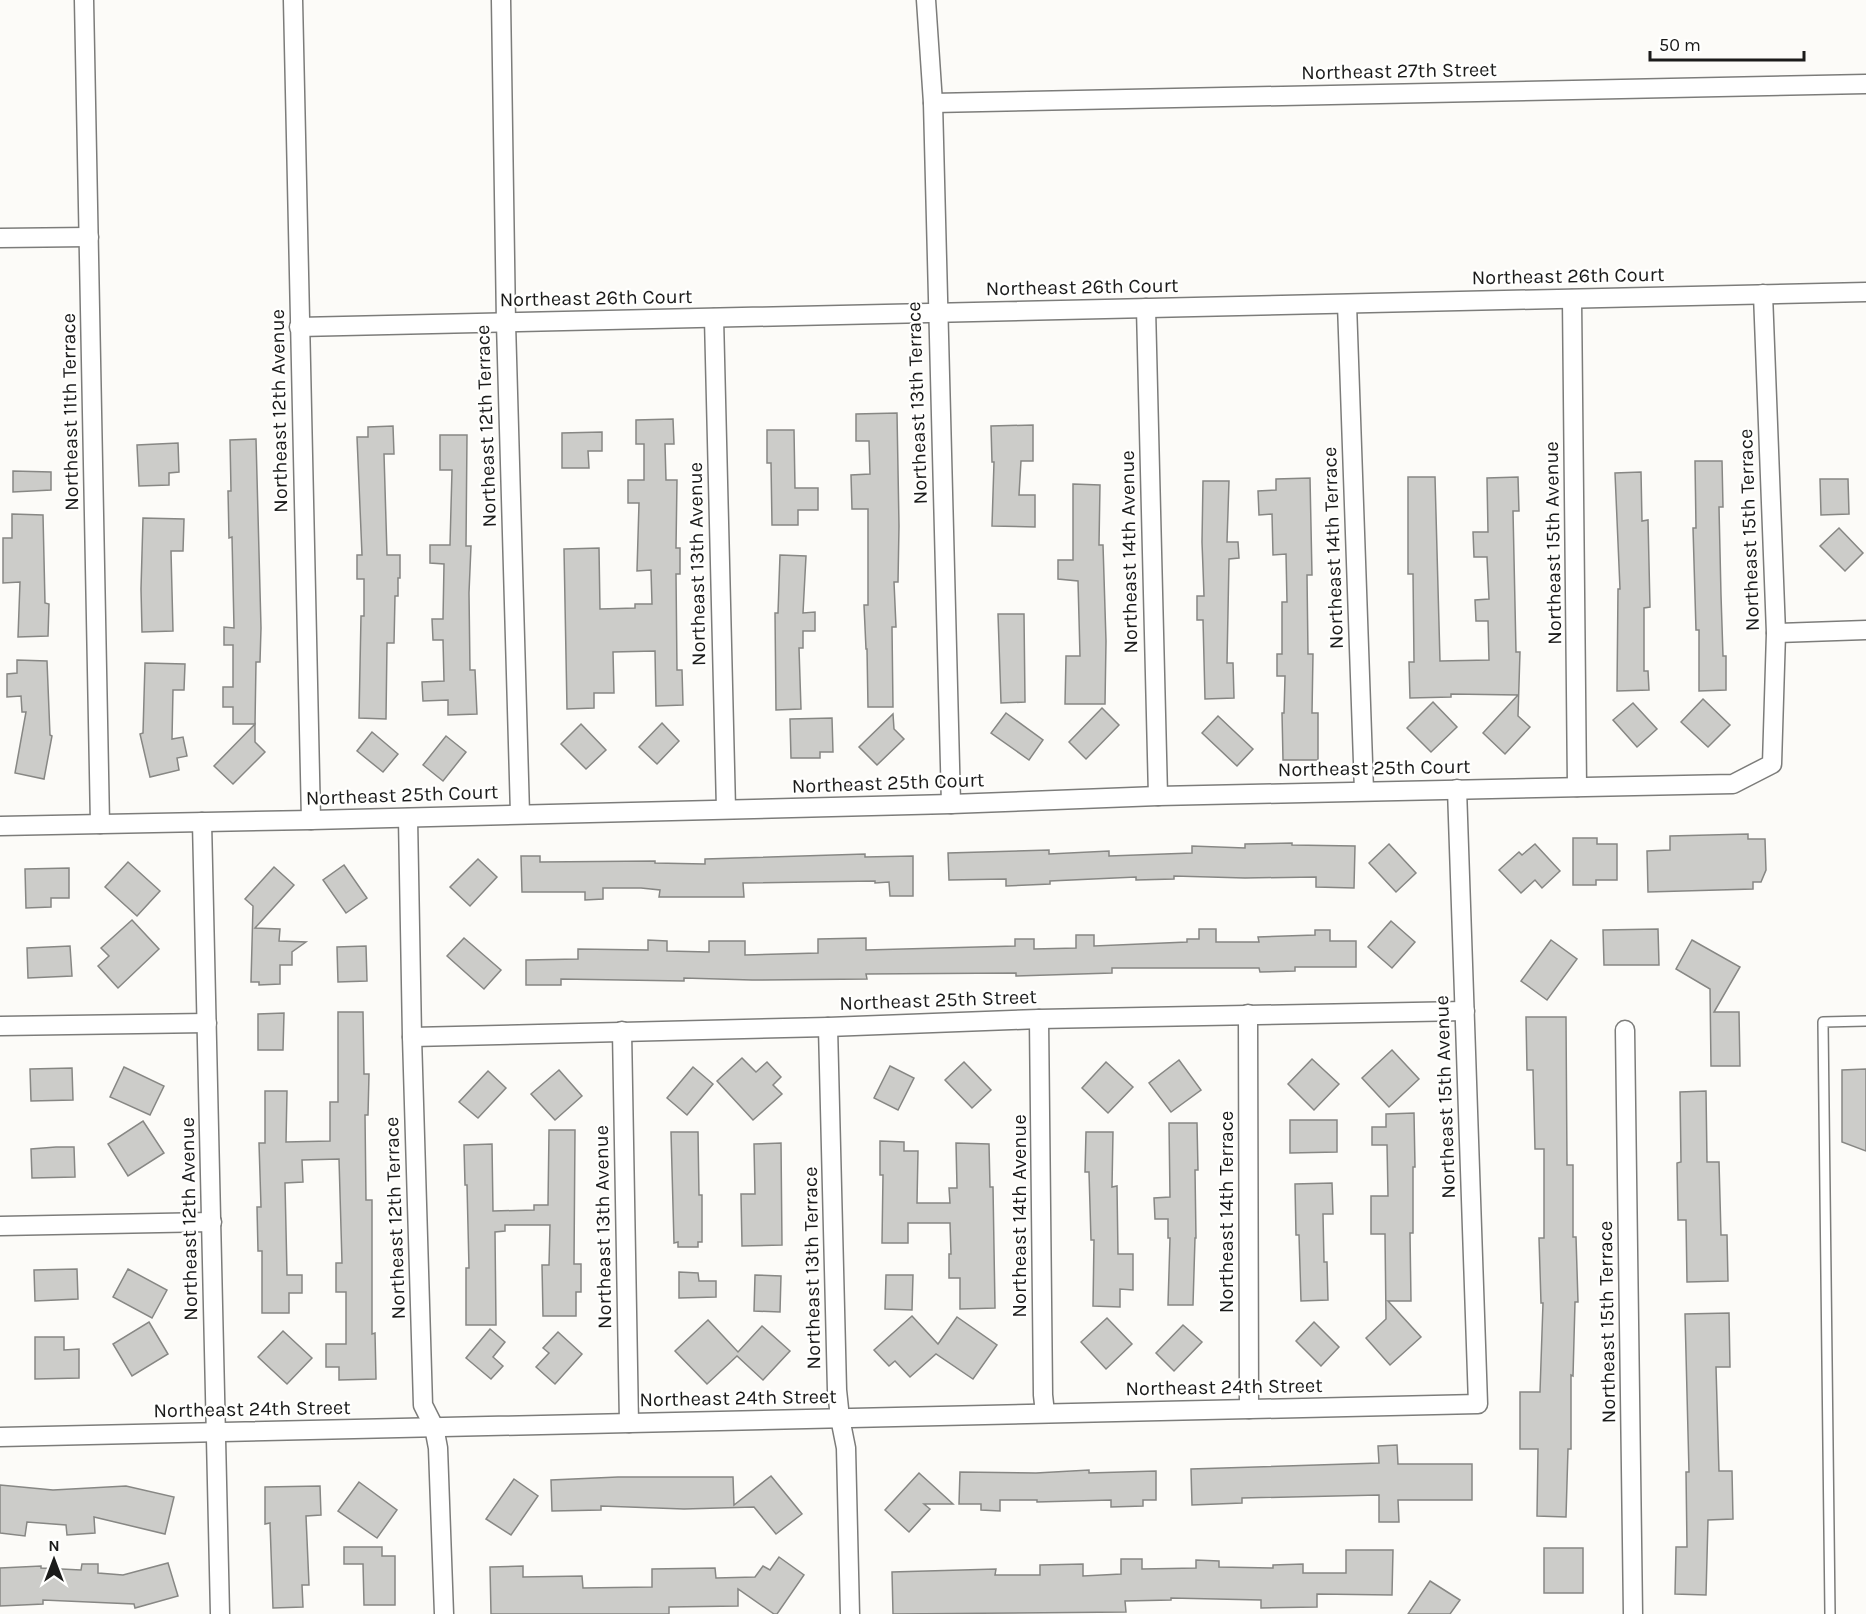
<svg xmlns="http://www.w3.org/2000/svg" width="1866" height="1614" font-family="Karla,sans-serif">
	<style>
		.building { fill: #ccccc9; stroke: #878784; stroke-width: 1.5 }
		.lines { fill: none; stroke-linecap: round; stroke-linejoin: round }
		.service-casing { stroke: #7c7c7a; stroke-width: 12 }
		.minor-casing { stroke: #7c7c7a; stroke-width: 21 }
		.service { stroke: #fff; stroke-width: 9 }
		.minor { stroke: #fff; stroke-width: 18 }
		.labels { text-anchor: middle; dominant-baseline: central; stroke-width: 4.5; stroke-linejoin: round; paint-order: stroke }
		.street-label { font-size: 20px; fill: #1b1b1a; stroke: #fffffe }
	</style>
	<rect width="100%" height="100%" fill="#fcfbf8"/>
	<g class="building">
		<polygon points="897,413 899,526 898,582 894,582 896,627 892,627 893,707 868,707 867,649 866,649 864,605 868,605 868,509 852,509 851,475 870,474 869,441 856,441 856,414"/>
		<polygon points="673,419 674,444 665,444 666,480 677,480 676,548 680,548 680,574 676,574 677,670 682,670 683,705 656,706 655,651 613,652 614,693 594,693 594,708 567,709 564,549 599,548 600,609 635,608 635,604 652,604 651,570 637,571 639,503 628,503 628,480 644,480 644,444 636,444 636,420"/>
		<polygon points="1033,425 1033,461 1021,461 1019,495 1035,495 1035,527 992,526 994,462 992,462 991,426"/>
		<polygon points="393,426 394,454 384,454 387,555 400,555 400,578 398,578 398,596 395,596 394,643 387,643 386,719 359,718 361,616 364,616 364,579 357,579 357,555 362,555 357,437 368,437 368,427"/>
		<polygon points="767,430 794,430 795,488 818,488 818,510 798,510 798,525 772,525 771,463 767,463"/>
		<polygon points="602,432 602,451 588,451 589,468 562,468 562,433"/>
		<polygon points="440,435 467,435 466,546 471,546 469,593 470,670 475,670 477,714 448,715 448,700 423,701 422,682 444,681 443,640 433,640 432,619 443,619 444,564 430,563 430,545 450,545 452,470 440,470"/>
		<polygon points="256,439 261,628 260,662 256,662 255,724 233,724 233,707 223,707 223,687 233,687 233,645 224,645 224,627 234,628 232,537 229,538 228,491 231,491 230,440"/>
		<polygon points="178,443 179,472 169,473 169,485 139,486 137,445"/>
		<polygon points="1695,461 1722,461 1723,507 1719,507 1721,595 1723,656 1726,656 1726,690 1699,691 1699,630 1696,630 1693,528 1696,528"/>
		<polygon points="13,471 51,472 51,490 13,492"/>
		<polygon points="1641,472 1642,521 1648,520 1650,607 1644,608 1644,671 1648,671 1649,690 1617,691 1618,589 1620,589 1615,473"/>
		<polygon points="1408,477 1435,477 1440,661 1489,660 1488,621 1476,621 1475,600 1489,599 1487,557 1474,557 1473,532 1488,532 1487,478 1518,477 1519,511 1513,511 1516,652 1520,652 1518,716 1530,727 1505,754 1483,733 1518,695 1451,694 1451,697 1410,698 1409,662 1414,662 1413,574 1408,574"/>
		<polygon points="1310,478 1312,575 1307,575 1308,654 1313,654 1312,713 1318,713 1318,760 1283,760 1282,713 1284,713 1285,676 1277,676 1277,654 1282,654 1282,602 1287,602 1286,554 1273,555 1272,514 1259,515 1258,491 1276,490 1276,479"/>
		<polygon points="1820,479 1848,479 1849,514 1821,515"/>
		<polygon points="1203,481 1229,481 1227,542 1238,542 1239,558 1229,559 1227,663 1233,663 1234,698 1205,699 1203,620 1197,620 1197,596 1204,596 1202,542"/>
		<polygon points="1073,484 1100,485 1099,545 1103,545 1106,641 1105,704 1065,704 1066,656 1080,656 1078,581 1058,579 1058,560 1073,560"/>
		<polygon points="12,514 43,515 45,603 49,604 48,636 18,637 20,582 3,583 3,538 12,538"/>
		<polygon points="143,518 184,519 183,551 171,551 173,631 142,632 141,589"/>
		<polygon points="1839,528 1863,553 1845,571 1820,546"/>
		<polygon points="780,555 806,556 803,613 815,612 815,631 803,631 803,648 799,648 801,709 776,710 775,613 778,613"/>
		<polygon points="998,614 1024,614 1025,702 1001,703"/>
		<polygon points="17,660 47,661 50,735 52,736 44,779 15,773 26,712 22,712 21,696 7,697 7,674 17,673"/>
		<polygon points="145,663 185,664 184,690 173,690 172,739 183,737 187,756 177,758 179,770 150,777 140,734 143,733"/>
		<polygon points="1703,699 1730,725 1708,747 1681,722"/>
		<polygon points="1433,702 1457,727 1431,752 1407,728"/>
		<polygon points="1633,703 1657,729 1637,747 1613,720"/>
		<polygon points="1102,708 1119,725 1086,759 1069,742"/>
		<polygon points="1006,713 1043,740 1029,760 991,733"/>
		<polygon points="893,714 894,729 904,739 877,765 859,747"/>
		<polygon points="1218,716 1253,749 1237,766 1202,733"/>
		<polygon points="832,718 833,752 820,752 820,758 791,758 790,719"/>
		<polygon points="662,723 679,741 657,764 639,747"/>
		<polygon points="255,724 255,742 265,752 233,784 214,766"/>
		<polygon points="581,724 606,750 586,769 561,744"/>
		<polygon points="372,732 398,754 383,772 357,751"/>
		<polygon points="446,736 466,752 443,781 423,765"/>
		<polygon points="1748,834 1748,839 1765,839 1766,870 1761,882 1753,882 1753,889 1648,892 1647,851 1670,850 1670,836"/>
		<polygon points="1573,838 1597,838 1597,844 1617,844 1617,880 1596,880 1596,885 1573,885"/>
		<polygon points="1292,843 1292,845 1355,846 1354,888 1316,887 1316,877 1245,878 1174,876 1174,879 1136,880 1136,877 1050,881 1050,884 1006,886 1006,879 949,880 948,853 1049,850 1049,854 1109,851 1109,856 1192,853 1192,846 1245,848 1245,844"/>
		<polygon points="1389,844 1416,873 1396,892 1369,863"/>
		<polygon points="1535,844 1560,871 1542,888 1535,880 1521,893 1499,870 1519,852 1522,855"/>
		<polygon points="865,854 865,857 913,856 913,896 890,896 889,882 875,883 875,881 743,883 744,897 659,897 660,890 641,888 603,888 603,899 585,900 585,892 522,892 521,856 540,856 540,862 655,861 655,863 705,864 705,859"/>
		<polygon points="478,859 497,877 470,906 450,887"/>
		<polygon points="128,862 160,891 137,916 105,887"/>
		<polygon points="344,865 367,898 346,913 323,880"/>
		<polygon points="274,867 294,885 255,928 280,929 279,941 306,942 292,952 292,965 280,965 280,984 259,985 259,982 251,982 253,906 245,899"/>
		<polygon points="69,868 69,898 51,898 51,907 26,908 25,869"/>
		<polygon points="132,920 159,949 118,988 98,966 109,956 101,948"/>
		<polygon points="1391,921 1415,942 1392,968 1368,947"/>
		<polygon points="1199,929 1216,929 1216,942 1259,942 1258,937 1315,935 1315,930 1330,930 1330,941 1356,941 1356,967 1295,967 1295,971 1260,972 1259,968 1112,968 1112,973 1016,976 1016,973 866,974 867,979 752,980 684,978 684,981 561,979 561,985 526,985 526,960 578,959 578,949 648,950 648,940 667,941 667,951 709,952 709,941 745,941 745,955 818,953 818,939 866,938 866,950 1015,946 1015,939 1034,939 1034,949 1076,948 1076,935 1094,935 1094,946 1187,942 1187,939 1199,939"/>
		<polygon points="1658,929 1659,965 1604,965 1603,930"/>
		<polygon points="464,938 501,970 484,989 447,956"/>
		<polygon points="1551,940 1577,959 1547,1000 1521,981"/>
		<polygon points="1692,940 1740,967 1714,1012 1739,1012 1740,1066 1711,1066 1710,989 1676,969"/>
		<polygon points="70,946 72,976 28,978 27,948"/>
		<polygon points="366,946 367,981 338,982 337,947"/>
		<polygon points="338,1012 363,1012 364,1074 369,1074 368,1115 365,1115 366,1200 372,1200 372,1334 375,1333 376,1379 339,1380 339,1367 326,1367 326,1344 346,1344 346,1292 336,1292 336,1263 342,1263 339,1159 302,1160 303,1182 285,1183 287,1275 302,1275 302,1293 289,1293 289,1313 262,1313 262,1251 258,1251 257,1207 261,1207 259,1143 265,1143 265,1091 287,1091 286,1142 330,1141 330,1102 338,1102"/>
		<polygon points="284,1013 283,1050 258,1050 258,1014"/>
		<polygon points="1526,1017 1566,1017 1567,1165 1573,1165 1573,1237 1576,1237 1578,1302 1575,1302 1573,1376 1571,1375 1571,1449 1568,1449 1566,1517 1537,1516 1538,1449 1520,1449 1520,1392 1540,1392 1543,1303 1541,1303 1539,1238 1544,1238 1544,1149 1535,1149 1533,1070 1527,1070"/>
		<polygon points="1392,1050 1419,1079 1389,1107 1362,1078"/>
		<polygon points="742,1058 756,1072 767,1062 781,1077 773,1085 782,1094 753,1120 717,1081"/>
		<polygon points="1312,1059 1339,1084 1314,1110 1288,1084"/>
		<polygon points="1179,1060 1201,1090 1171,1112 1149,1083"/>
		<polygon points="964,1062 991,1090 972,1108 945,1080"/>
		<polygon points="1106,1062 1133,1087 1108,1113 1082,1088"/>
		<polygon points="890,1066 914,1078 898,1110 874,1098"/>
		<polygon points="124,1067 164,1086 150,1115 110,1097"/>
		<polygon points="693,1067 713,1084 687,1115 667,1098"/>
		<polygon points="72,1068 73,1100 31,1101 30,1069"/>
		<polygon points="1866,1069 1866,1151 1842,1142 1842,1070"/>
		<polygon points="559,1070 582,1096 555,1120 531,1094"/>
		<polygon points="488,1071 506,1088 478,1118 459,1102"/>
		<polygon points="1706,1091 1707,1162 1719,1162 1721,1235 1727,1235 1728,1281 1687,1282 1686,1220 1678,1220 1677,1163 1681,1162 1680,1092"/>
		<polygon points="1414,1113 1415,1167 1413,1167 1413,1233 1410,1233 1411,1301 1388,1301 1421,1337 1390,1365 1366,1338 1386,1319 1385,1234 1371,1234 1371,1196 1388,1196 1387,1145 1372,1145 1372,1127 1386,1127 1386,1114"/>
		<polygon points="1290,1120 1337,1120 1337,1152 1290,1153"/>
		<polygon points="143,1121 164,1153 128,1176 108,1144"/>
		<polygon points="1169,1123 1197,1123 1198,1170 1195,1170 1196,1238 1195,1238 1193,1305 1168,1305 1170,1238 1168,1238 1168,1219 1155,1219 1154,1198 1170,1197"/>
		<polygon points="549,1130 575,1130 574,1264 581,1264 581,1292 576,1292 576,1316 543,1316 542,1265 549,1265 550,1225 505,1225 505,1231 495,1232 496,1325 466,1325 466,1268 469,1268 467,1185 465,1185 464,1145 492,1144 493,1211 534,1210 534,1205 548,1205"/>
		<polygon points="671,1132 698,1132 699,1195 702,1195 702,1242 698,1242 698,1247 678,1247 678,1242 674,1243"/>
		<polygon points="1086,1132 1113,1132 1112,1187 1117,1186 1118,1254 1133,1254 1133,1290 1120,1289 1120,1307 1093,1306 1094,1240 1091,1240 1089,1172 1085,1172"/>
		<polygon points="880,1141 904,1142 904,1151 918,1151 917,1203 950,1203 949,1188 957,1188 956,1143 989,1144 990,1187 993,1187 995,1308 960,1309 960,1278 949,1278 949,1254 951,1254 950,1223 908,1223 908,1243 882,1243 883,1175 880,1175"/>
		<polygon points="781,1143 782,1245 742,1246 741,1194 755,1194 754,1144"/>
		<polygon points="56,1147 74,1147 75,1177 32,1178 31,1149"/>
		<polygon points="1332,1183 1333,1214 1323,1214 1324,1262 1327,1262 1328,1300 1301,1301 1299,1235 1296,1235 1295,1184"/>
		<polygon points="77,1269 78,1299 35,1301 34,1270"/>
		<polygon points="128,1269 167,1290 152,1318 113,1297"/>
		<polygon points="679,1272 698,1273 699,1281 716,1281 716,1297 679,1298"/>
		<polygon points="755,1275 781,1276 780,1312 754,1311"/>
		<polygon points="886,1275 913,1275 912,1310 885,1309"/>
		<polygon points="1729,1313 1730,1367 1716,1367 1719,1471 1732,1471 1733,1519 1708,1520 1706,1595 1675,1594 1676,1547 1687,1547 1686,1472 1689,1472 1685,1314"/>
		<polygon points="912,1316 938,1344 957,1317 997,1345 973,1379 936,1354 910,1377 895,1361 889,1366 874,1350"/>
		<polygon points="1107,1318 1132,1344 1106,1369 1081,1342"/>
		<polygon points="708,1320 738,1352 762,1326 790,1351 763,1380 737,1356 707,1384 675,1351"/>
		<polygon points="149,1322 168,1354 132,1376 113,1344"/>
		<polygon points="1314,1322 1339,1347 1321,1366 1296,1341"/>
		<polygon points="1183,1325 1202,1342 1174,1371 1156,1353"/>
		<polygon points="490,1329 505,1342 493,1357 503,1366 491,1379 466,1358"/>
		<polygon points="283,1331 312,1358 287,1384 258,1357"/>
		<polygon points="558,1332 582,1354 555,1384 536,1367 549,1353 543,1348"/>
		<polygon points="35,1337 64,1337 64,1350 79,1349 79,1378 35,1379"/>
		<polygon points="1397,1445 1398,1464 1472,1464 1472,1500 1398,1500 1399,1522 1379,1522 1379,1495 1242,1498 1242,1503 1192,1505 1191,1469 1379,1463 1378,1446"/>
		<polygon points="1089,1470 1089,1473 1156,1471 1156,1500 1143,1500 1143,1506 1111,1507 1111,1500 1037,1502 1037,1500 1000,1500 1000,1511 981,1510 981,1504 959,1504 960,1472 1036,1473"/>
		<polygon points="919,1473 953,1504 924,1504 930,1509 909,1532 885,1510"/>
		<polygon points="771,1476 802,1514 776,1534 754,1507 684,1509 601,1506 601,1510 552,1511 551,1480 618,1477 733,1477 734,1505"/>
		<polygon points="514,1479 538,1496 511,1535 486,1519"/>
		<polygon points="359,1482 397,1510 377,1538 338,1511"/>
		<polygon points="0,1485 53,1490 126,1486 174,1497 165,1534 94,1517 95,1533 67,1535 66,1525 27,1522 25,1536 0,1533"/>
		<polygon points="320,1486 321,1515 306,1516 309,1585 302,1585 303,1607 273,1608 270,1523 265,1524 265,1487"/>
		<polygon points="344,1547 382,1547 382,1556 395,1556 395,1605 364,1605 363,1564 344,1564"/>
		<rect x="1544" y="1548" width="39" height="45"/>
		<polygon points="1346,1550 1393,1550 1392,1595 1317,1594 1317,1607 1261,1608 1261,1600 1171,1598 1171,1600 1125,1601 1126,1612 893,1614 892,1572 996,1569 995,1575 1040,1575 1040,1565 1083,1564 1083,1576 1121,1574 1121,1559 1142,1559 1142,1569 1196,1568 1196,1560 1219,1561 1219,1567 1273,1568 1273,1565 1303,1564 1303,1573 1346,1573"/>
		<polygon points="779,1557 804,1575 777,1614 774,1614 738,1589 738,1606 669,1607 669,1614 491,1614 490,1567 523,1566 523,1577 582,1576 583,1588 652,1587 652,1569 715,1568 716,1578 755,1577 763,1566 770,1570"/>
		<polygon points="168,1563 178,1596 135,1608 134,1604 43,1600 43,1604 0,1606 0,1568 41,1566 41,1568 81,1570 82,1564 98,1564 98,1573 123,1575"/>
		<polygon points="1430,1581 1460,1600 1450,1614 1408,1614"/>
	</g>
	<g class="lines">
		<g class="service-casing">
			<polyline id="service" points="1830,1614 1823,1022 1866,1021"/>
		</g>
		<g class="minor-casing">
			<g id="minor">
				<polyline points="84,0 100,824"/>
				<polyline points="293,0 311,820"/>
				<polyline points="501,0 506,323 520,814"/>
				<polyline points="926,0 933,103 951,804"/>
				<polyline points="933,103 1866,84"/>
				<polyline points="0,238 89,237"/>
				<polyline points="1572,299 1577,787"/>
				<polyline points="1347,304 1364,791"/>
				<polyline points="1146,308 1158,796"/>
				<polyline points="714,318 726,809"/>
				<polyline points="299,327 1866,292"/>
				<polyline points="1776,633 1866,630"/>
				<polyline points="408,818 412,1037 423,1405 434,1427 438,1448 444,1614"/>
				<polyline points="202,822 220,1614"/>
				<polyline points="0,826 311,820 951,804 1158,796 1733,784 1772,764 1776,633 1763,294"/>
				<polyline points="1248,1014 1249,1409"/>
				<polyline points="1039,1019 1043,1395 1045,1413"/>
				<polyline points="0,1026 207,1023"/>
				<polyline points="828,1027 837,1390 840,1418 846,1448 850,1614"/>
				<polyline points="1625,1030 1633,1614"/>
				<polyline points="622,1031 629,1423"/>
				<polyline points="412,1037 828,1027 1039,1019 1465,1011"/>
				<polyline points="0,1226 212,1222"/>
				<polyline points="0,1437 1478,1404 1457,789"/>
			</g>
		</g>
		<use href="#service" class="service"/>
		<use href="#minor" class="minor"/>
	</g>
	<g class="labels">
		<g class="street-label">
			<text transform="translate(1399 71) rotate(-1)">Northeast 27th Street</text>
			<text transform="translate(1568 276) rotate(-1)">Northeast 26th Court</text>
			<text transform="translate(1082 287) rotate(-1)">Northeast 26th Court</text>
			<text transform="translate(596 298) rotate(-1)">Northeast 26th Court</text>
			<text transform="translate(917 403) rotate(-92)">Northeast 13th Terrace</text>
			<text transform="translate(279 411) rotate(-91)">Northeast 12th Avenue</text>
			<text transform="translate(70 412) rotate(-91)">Northeast 11th Terrace</text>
			<text transform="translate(486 426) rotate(-92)">Northeast 12th Terrace</text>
			<text transform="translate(1749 530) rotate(-92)">Northeast 15th Terrace</text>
			<text transform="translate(1553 543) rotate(-91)">Northeast 15th Avenue</text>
			<text transform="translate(1333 548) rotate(-92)">Northeast 14th Terrace</text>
			<text transform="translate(1129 552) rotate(-91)">Northeast 14th Avenue</text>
			<text transform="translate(697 564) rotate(-91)">Northeast 13th Avenue</text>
			<text transform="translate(1374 768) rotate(-1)">Northeast 25th Court</text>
			<text transform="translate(888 783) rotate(-2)">Northeast 25th Court</text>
			<text transform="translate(402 795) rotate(-2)">Northeast 25th Court</text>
			<text transform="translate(938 1000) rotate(-2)">Northeast 25th Street</text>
			<text transform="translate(1445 1097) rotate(-92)">Northeast 15th Avenue</text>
			<text transform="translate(1226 1212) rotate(-90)">Northeast 14th Terrace</text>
			<text transform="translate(1019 1216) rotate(-90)">Northeast 14th Avenue</text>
			<text transform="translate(395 1218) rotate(-92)">Northeast 12th Terrace</text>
			<text transform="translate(189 1219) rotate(-91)">Northeast 12th Avenue</text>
			<text transform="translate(603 1227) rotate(-91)">Northeast 13th Avenue</text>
			<text transform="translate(812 1268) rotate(-91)">Northeast 13th Terrace</text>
			<text transform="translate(1607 1322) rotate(-91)">Northeast 15th Terrace</text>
			<text transform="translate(1224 1387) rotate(-1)">Northeast 24th Street</text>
			<text transform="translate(738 1398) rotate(-1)">Northeast 24th Street</text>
			<text transform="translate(252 1409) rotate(-1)">Northeast 24th Street</text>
		</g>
	</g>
	<g transform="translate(54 1560)" stroke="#fffffe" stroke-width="4.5" paint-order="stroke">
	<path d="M0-4.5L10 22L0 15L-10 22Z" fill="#1b1b1a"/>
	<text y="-9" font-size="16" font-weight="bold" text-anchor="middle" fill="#1b1b1a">N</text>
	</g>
	<path d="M1650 51v9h154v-9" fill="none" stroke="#1b1b1a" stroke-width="3"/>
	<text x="1659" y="51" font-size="18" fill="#1b1b1a" stroke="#fffffe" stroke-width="4.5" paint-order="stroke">50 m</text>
</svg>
